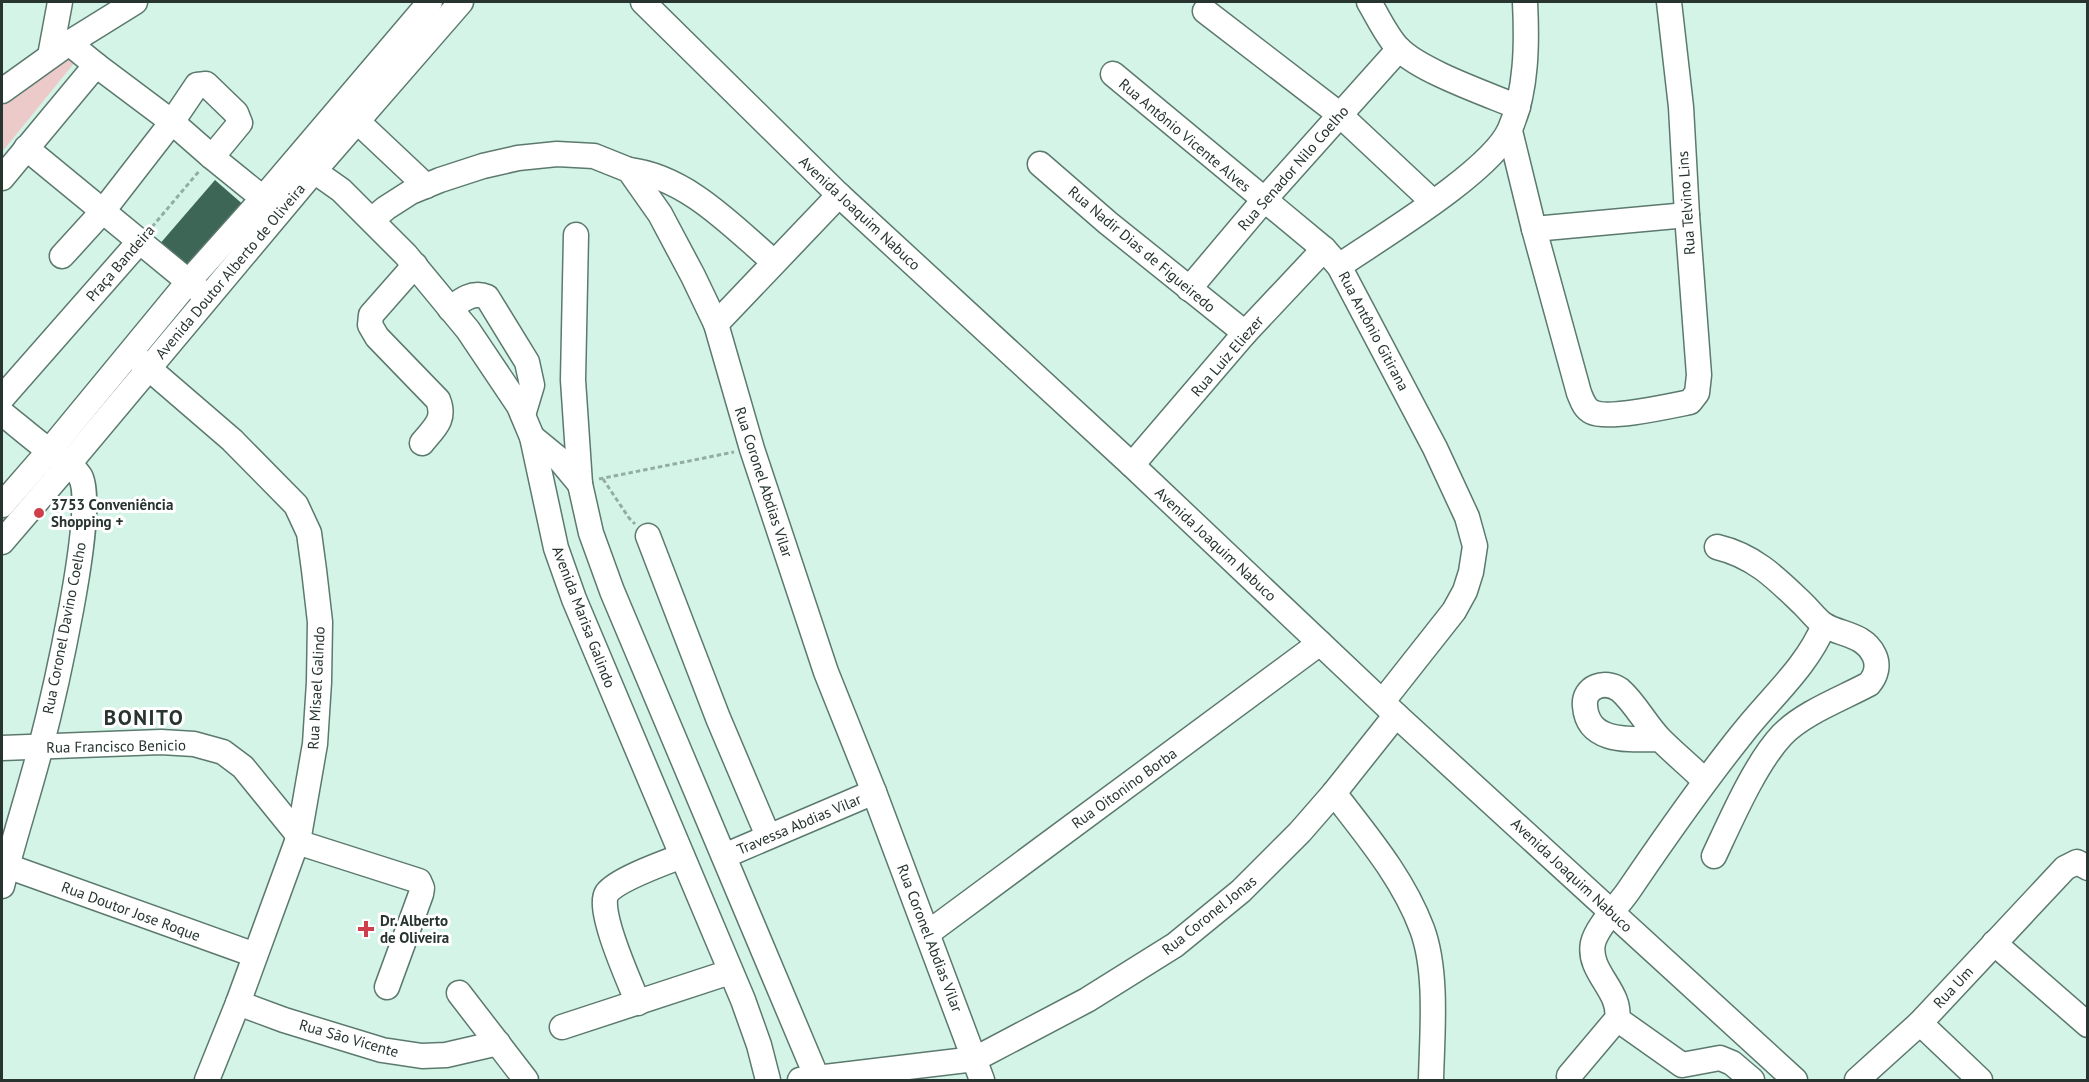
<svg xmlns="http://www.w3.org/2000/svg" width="2089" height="1082" font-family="'PT Sans',sans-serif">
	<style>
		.green { fill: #eccac9 }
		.building { fill: #3d6657 }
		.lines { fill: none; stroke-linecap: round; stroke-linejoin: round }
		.minor-casing { stroke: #5c796e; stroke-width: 27 }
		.path { stroke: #94ada3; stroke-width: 3; stroke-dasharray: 4.5 3; stroke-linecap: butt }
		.minor { stroke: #fff; stroke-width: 24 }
		.poi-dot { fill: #cf3f4b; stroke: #fff; stroke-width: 2 }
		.labels { text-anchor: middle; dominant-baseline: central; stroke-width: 6; stroke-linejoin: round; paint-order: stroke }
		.street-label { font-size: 15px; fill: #27342f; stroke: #fff }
		.poi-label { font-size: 15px; font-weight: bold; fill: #27342f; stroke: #fff; text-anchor: start }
		.district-label { font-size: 21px; font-weight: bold; letter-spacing: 1.5px; fill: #27342f; stroke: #fff }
	</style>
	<rect width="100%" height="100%" fill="#d4f4e7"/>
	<polygon class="green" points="65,51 75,62 2,152 2,99"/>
	<polygon class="building" points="215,180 246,207 189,273 158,246"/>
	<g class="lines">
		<g class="minor-casing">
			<g id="minor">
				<polyline points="643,2 839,195 1132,465 1396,715 1795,1080"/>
				<path d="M1369 2C1378 17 1386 35 1398 48 1420 71 1487 94 1518 107"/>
				<polyline points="1205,11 1339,114 1433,202"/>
				<polyline points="69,43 96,65 172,122 212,157 275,208"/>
				<polyline points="50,56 60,2"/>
				<polyline points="1113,74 1324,249 1339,266 1435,448 1467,517 1475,546 1471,572 1465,591 1454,611 1383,701"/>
				<polyline points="2,91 69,43 135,2"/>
				<polyline points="357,121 426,186"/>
				<path d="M1510 131 1534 229 1579 393C1582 400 1584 408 1592 412 1608 420 1670 406 1690 402L1697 393 1699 375 1687 215 1681 107 1669 2"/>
				<polyline points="26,148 200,291"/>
				<polyline points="1040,164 1108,223 1245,333"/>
				<path d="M629 170C687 177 732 226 774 262"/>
				<polyline points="314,171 341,190 406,255 468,330 519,406 532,437 556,548 574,599 743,1000 759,1045 768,1080"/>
				<polyline points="2,178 96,65"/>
				<polyline points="373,219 386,208 411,192 440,180 483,166 518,158 557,154 594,156 629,170 660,214 693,276 716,324 752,449 826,672 874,792 982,1080"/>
				<polyline points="1534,229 1687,215"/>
				<polyline points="576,235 573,380 580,484 591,533 612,591 817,1078"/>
				<polyline points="62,256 103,211 172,122 195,88 197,85 206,84 236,113 240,123 212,157"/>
				<path d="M415 265 371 315 370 325 377 337 438 400C446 420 434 428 422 443"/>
				<path d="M1339 266C1380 238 1492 171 1510 129 1527 91 1527 42 1525 2"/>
				<polyline points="1189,289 1264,200 1399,49"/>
				<path d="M450 309C461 300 473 291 487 297L527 362 532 385 523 415"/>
				<polyline points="716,324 839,195"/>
				<polyline points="131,353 232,440 296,505 309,533 314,570 320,622 319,682 315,744 299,836 238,1003 207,1080"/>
				<polyline points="2,398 139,242"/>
				<path d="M2 413C17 425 32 438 48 450 58 458 73 465 80 476 99 506 51 708 40 750 28 796 13 841 2 886"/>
				<polyline points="532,437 560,460 580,484"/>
				<polyline points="1132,465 1245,333 1324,249"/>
				<polyline points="2,505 49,451 189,281 264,197 430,2"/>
				<polyline points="648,536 718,718 768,836"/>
				<polyline points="2,542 68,465 314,171 461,2"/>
				<path d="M1660 739C1633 739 1588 745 1585 706 1583 687 1605 679 1620 690 1636 704 1646 725 1661 740 1675 754 1691 767 1705 781"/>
				<polyline points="2,748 161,742 194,744 223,752 243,767 299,836"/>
				<path d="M1334 793C1367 836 1403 878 1422 929 1438 972 1432 1035 1431 1080"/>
				<polyline points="297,842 419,881 422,888 421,894 387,987"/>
				<polyline points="724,856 874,792"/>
				<path d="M1714 856C1731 820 1755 764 1782 735 1803 713 1841 699 1869 684 1876 676 1879 665 1874 655 1864 634 1841 635 1824 625 1817 620 1810 611 1804 605 1777 579 1755 556 1717 547"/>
				<polyline points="7,866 255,955"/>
				<polyline points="928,933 1320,643"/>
				<polyline points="1994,943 2088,1025"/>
				<polyline points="459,993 526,1080"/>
				<polyline points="238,1003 284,1020 382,1050 422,1056 446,1055 498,1043"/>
				<path d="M638 1003C630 983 596 909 607 893 618 879 664 863 682 856"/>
				<polyline points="1617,1019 1682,1065 1720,1058 1732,1063 1752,1080"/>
				<polyline points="1920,1023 1980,1080"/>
				<polyline points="562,1027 730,972"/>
				<path d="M1569 1076 1617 1019C1622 991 1587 972 1593 943 1597 926 1619 905 1629 890 1665 837 1702 784 1742 734 1770 698 1807 667 1824 625"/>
				<polyline points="800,1080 975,1059 1087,1000 1175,945 1241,891 1300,832 1334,793 1396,715"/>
				<polyline points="1857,1080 1920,1023 2065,868 2077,862 2088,868"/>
			</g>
		</g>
		<g class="path">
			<polyline points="152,227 200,170"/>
			<polyline points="599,479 734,452"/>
			<polyline points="603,479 629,518 635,524"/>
		</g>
		<use href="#minor" class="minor"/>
	</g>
	<g class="poi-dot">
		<circle cx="39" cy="513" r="6"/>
		<path d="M363 920h6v6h6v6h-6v6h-6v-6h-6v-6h6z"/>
	</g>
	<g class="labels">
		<g class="street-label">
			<text transform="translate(1185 135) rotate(40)">Rua Antônio Vicente Alves</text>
			<text transform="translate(1293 168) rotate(-49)">Rua Senador Nilo Coelho</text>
			<text transform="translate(1686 203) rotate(-94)">Rua Telvino Lins</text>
			<text transform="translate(860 213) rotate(43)">Avenida Joaquim Nabuco</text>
			<text transform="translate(1142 249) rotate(40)">Rua Nadir Dias de Figueiredo</text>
			<text transform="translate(120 263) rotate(-49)">Praça Bandeira</text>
			<text transform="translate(230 271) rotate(-50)">Avenida Doutor Alberto de Oliveira</text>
			<text transform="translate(1374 331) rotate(62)">Rua Antônio Gitirana</text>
			<text transform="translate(1227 356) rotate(-49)">Rua Luiz Eliezer</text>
			<text transform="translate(764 482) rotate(72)">Rua Coronel Abdias Vilar</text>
			<text transform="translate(1216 544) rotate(43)">Avenida Joaquim Nabuco</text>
			<text transform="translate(584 617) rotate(69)">Avenida Marisa Galindo</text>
			<text transform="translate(64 628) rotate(-79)">Rua Coronel Davino Coelho</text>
			<text transform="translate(316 688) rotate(-87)">Rua Misael Galindo</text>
			<text transform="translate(116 746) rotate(-1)">Rua Francisco Benicio</text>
			<text transform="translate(1124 788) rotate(-36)">Rua Oitonino Borba</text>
			<text transform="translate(799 824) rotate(-23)">Travessa Abdias Vilar</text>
			<text transform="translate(1572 875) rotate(43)">Avenida Joaquim Nabuco</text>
			<text transform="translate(131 911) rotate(20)">Rua Doutor Jose Roque</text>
			<text transform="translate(1209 915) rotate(-39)">Rua Coronel Jonas</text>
			<text transform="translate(930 938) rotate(69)">Rua Coronel Abdias Vilar</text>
			<text transform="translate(1953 987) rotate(-47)">Rua Um</text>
			<text transform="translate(349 1038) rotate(16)">Rua São Vicente</text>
		</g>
		<g class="poi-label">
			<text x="51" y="504">3753 Conveniência<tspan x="51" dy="17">Shopping +</tspan></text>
			<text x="380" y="920">Dr. Alberto<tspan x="380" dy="17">de Oliveira</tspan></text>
		</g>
		<g class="district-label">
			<text x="144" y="717">BONITO</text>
		</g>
	</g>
	<rect width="2089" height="1082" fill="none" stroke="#27342f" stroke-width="6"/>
</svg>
